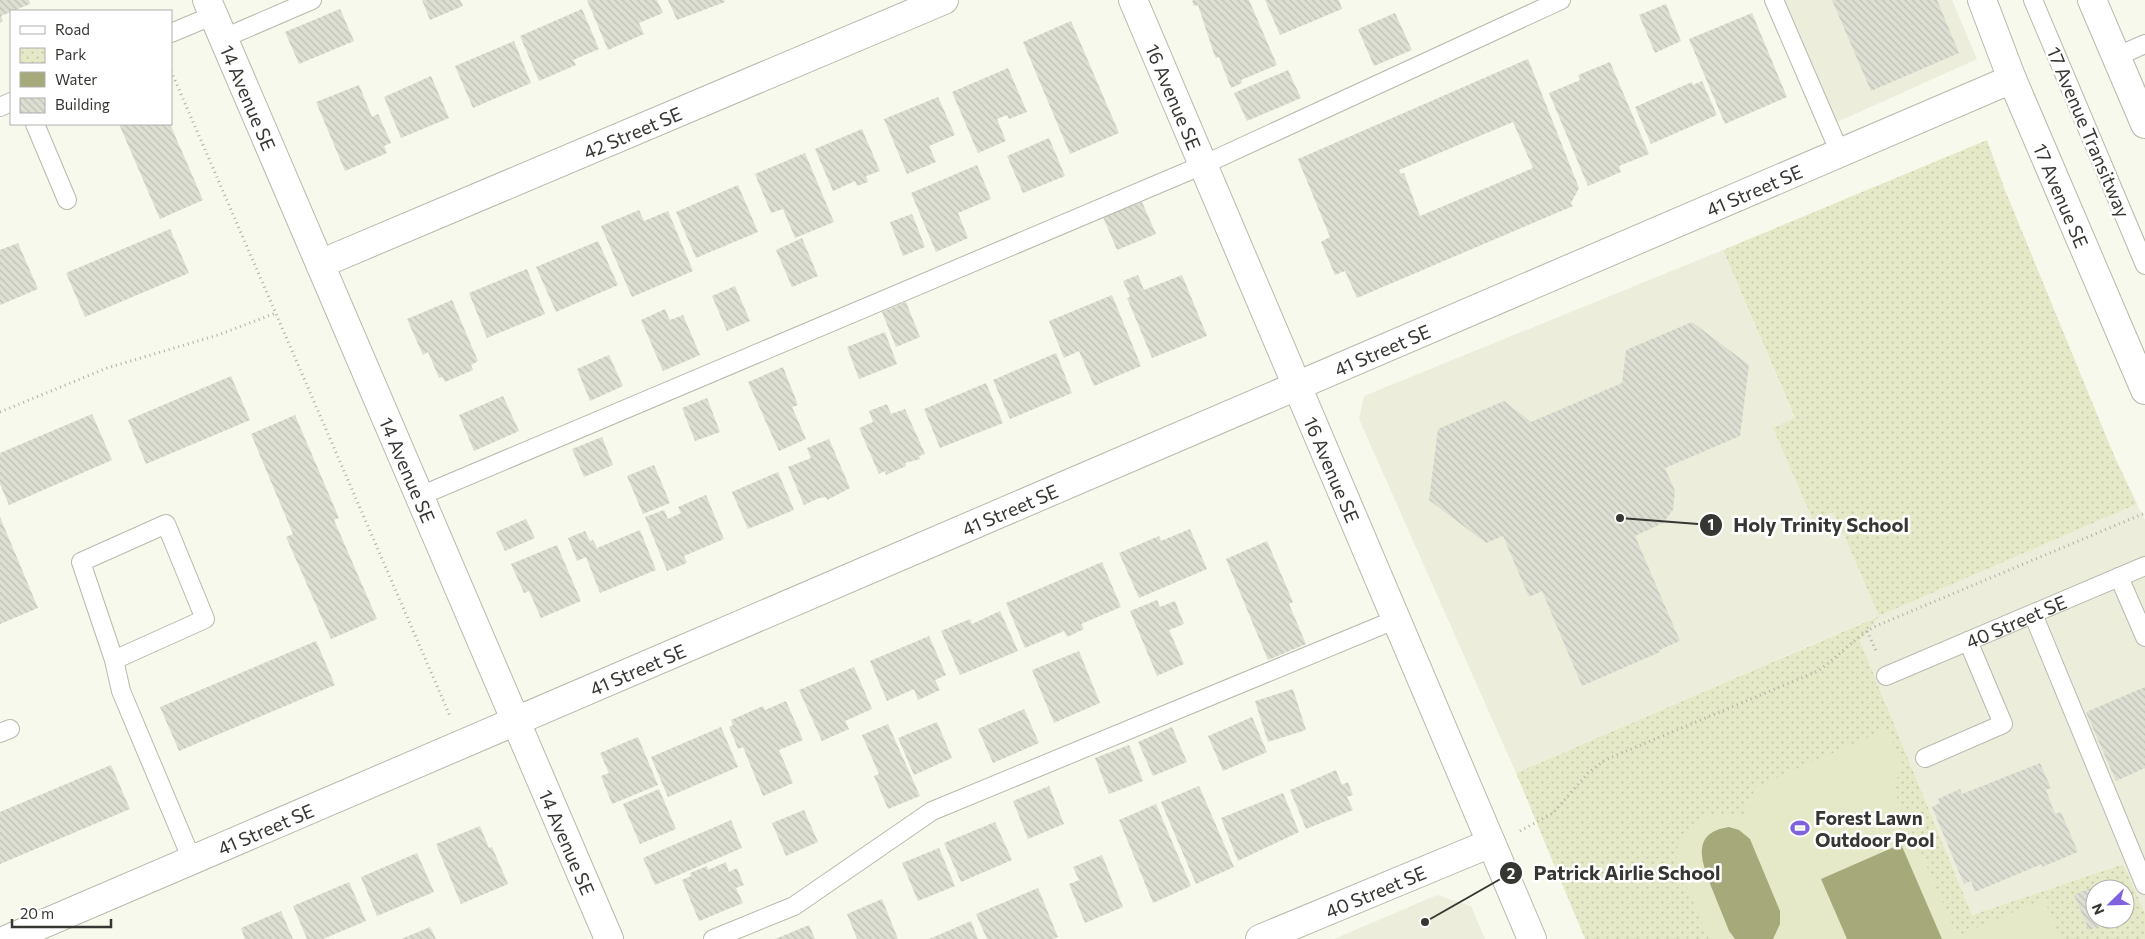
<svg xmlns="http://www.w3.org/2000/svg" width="2145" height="939" font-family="Commissioner,sans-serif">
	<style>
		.built { fill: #eceedb }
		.park { fill: url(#park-dots); fill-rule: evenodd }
		.garden { fill: #e6e9c7 }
		.water { fill: #a6a979 }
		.building { fill: url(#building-back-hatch); fill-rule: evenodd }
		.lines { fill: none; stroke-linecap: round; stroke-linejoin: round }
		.lane-casing { stroke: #b8b9ad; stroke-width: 20 }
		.street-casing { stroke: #b8b9ad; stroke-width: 30 }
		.secondary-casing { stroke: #b8b9ad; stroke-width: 30 }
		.path { stroke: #afb0a6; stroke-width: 3; stroke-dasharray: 1 4; stroke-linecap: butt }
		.lane { stroke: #fff; stroke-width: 18 }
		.street { stroke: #fff; stroke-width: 28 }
		.secondary { stroke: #fff; stroke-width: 28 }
		.labels { text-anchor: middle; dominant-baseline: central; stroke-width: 5; stroke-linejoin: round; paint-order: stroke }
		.street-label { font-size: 19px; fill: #363732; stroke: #fff }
		.poi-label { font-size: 19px; font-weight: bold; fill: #363732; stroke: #fff; text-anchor: start }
		.leader { fill: none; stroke: #363732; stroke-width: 2 }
		.callout-dot { fill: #363732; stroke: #fff; stroke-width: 2 }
		.mark-label { font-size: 15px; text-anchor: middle; font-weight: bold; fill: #fff }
		.callout-label { font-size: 20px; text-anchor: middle; font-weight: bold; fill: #363732; stroke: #fff; stroke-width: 5; stroke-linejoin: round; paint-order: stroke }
	</style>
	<defs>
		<pattern id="park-dots" width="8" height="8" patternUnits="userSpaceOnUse" patternTransform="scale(1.25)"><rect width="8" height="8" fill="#e6e9c7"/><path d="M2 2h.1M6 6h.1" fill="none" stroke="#c6c8ab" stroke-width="1.8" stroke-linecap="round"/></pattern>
		<pattern id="building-back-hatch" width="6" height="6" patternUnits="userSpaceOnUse" patternTransform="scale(1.25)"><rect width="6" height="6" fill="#dedfd3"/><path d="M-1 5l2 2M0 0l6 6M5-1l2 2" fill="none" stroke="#bfc0b6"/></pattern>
	</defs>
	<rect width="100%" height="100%" fill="#f8f9ed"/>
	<g class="built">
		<polygon points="1777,0 1952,0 1977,59 1831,125"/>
		<polygon points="1723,250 1879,616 2137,504 2145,520 2145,913 2123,864 1972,915 1860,641 1878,616 1516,773 1359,419 1364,396"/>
		<polygon points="1437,895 1471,906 1485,939 1334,939"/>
	</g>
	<path class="park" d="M1987 140 2005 190 2113 453 2137 504 1879 616 1860 641 1972 915 2123 864 2145 913V939H1585L1516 773 1879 616 1834 512 1813 520 1773 428 1795 418 1723 250ZM2095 889H2125V919H2095Z"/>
	<polygon class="garden" points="1887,729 1903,765 1893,788 1957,936 2044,899 2061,939 1709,939 1677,864 1677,849 1684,834 1697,821 1713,814 1729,814 1742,818 1756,787"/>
	<g class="water">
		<path d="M1729 827 1739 830 1750 839 1780 911V924L1773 939H1735L1729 931C1724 918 1718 904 1713 891 1703 865 1688 833 1729 827Z"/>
		<polygon points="1901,844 1942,939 1847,939 1821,879"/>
	</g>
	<g class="building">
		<polygon points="0,0 29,0 30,4 1,16 3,21 0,23"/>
		<polygon points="422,0 460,0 463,6 430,20"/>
		<polygon points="587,0 657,0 663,13 639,23 644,34 608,50"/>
		<polygon points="668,0 724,0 725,2 677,20"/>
		<polygon points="1194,0 1249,0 1277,65 1241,80 1242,83 1231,88 1219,57 1216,58 1214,54 1198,5 1194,6 1192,1"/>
		<polygon points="1265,0 1339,0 1342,9 1280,35"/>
		<polygon points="1832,0 1937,0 1959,53 1871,91"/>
		<polygon points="1666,4 1681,41 1655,53 1639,15"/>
		<polygon points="340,9 354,41 299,64 285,32"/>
		<polygon points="582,9 599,49 573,60 576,65 539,81 520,36"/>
		<polygon points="1395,13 1412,50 1374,66 1358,29"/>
		<polygon points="1752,13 1787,97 1725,124 1689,39"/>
		<polygon points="1071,21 1119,133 1070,154 1023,42"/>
		<polygon points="514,41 531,83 473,108 455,66"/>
		<path d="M1528 59 1579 188 1571 203 1573 206 1357 298 1345 271 1335 275 1321 242 1330 237 1298 159ZM1513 122 1533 168 1420 216 1404 173 1401 174 1399 170Z"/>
		<polygon points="1610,62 1649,154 1619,166 1621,172 1588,186 1549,93 1580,80 1578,75"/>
		<polygon points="1008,68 1027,112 1009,119 1007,115 997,119 1006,141 978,153 952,92"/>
		<polygon points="1288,70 1301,98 1247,121 1234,93"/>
		<polygon points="431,76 449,118 401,138 384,97"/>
		<polygon points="1702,81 1717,115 1651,144 1635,107 1692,82 1693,85"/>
		<polygon points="359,85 372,117 378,114 391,143 384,146 387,153 345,171 316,102"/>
		<polygon points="938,97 955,135 929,146 936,162 907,174 884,119"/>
		<polygon points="119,124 170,124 203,200 160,219"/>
		<polygon points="862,129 880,171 866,176 868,182 857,186 855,181 833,191 815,149"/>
		<polygon points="1049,138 1065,176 1023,193 1007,156"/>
		<polygon points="805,153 834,222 795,238 783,209 771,213 755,174"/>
		<polygon points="977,165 991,199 958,213 968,238 936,252 911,193"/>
		<polygon points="738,185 758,232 696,258 676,212"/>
		<polygon points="1142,202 1156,234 1117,250 1103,217"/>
		<polygon points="639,210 644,221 668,211 693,271 632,297 601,226"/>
		<polygon points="912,214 925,247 903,256 890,222"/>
		<polygon points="170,229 189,273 85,317 66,273"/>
		<polygon points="802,238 818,276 792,287 776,250"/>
		<polygon points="598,241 618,285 556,312 536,267"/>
		<polygon points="18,243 38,289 0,305 0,250"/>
		<polygon points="527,269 545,314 487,338 469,293"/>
		<polygon points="1138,275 1144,290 1182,275 1207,336 1152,358 1127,298 1130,297 1123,281"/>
		<polygon points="735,286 750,321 727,331 712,296"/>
		<polygon points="1112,295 1141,366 1094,386 1079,351 1064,358 1049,321"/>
		<polygon points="452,300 478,361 471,365 473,370 445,382 442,377 439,378 428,352 423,355 407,319"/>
		<polygon points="906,302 920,337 896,347 882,312"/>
		<polygon points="665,309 670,320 683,315 700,355 663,371 641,320"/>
		<polygon points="1692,322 1749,365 1740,436 1665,468 1675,491 1673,510 1663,523 1635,536 1680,641 1659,650 1660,652 1582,686 1542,591 1529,597 1503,536 1486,543 1429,500 1438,429 1504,401 1531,422 1622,383 1626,350"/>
		<polygon points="885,332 897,364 859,379 847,347"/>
		<polygon points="1056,353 1072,393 1010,419 993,380"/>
		<polygon points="609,355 623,386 590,401 577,369"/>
		<polygon points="783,367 798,405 792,407 806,439 779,451 748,382"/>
		<polygon points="231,376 250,420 146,464 128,420"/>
		<polygon points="986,383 1003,423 940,448 924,409"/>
		<polygon points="503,396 519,431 474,451 459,415"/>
		<polygon points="707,398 720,432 695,441 682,408"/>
		<polygon points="887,404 891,414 905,409 925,454 919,456 920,459 905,463 906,466 886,475 885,471 879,474 859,428 873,422 869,411"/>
		<polygon points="92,414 112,460 9,505 0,484 0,453"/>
		<polygon points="295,415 339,518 334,520 377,619 331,639 286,537 293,534 251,434"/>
		<polygon points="602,437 613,465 584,477 572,449"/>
		<polygon points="829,439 850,488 827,500 826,497 819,498 804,505 788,467 811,458 807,448"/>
		<polygon points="654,465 670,503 643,514 627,476"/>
		<polygon points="778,472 794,510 748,529 732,492"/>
		<polygon points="706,495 724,539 684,556 687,563 667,571 645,517 664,510 668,519 681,513 678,507"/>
		<polygon points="0,517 38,608 0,624"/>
		<polygon points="526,519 535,538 505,551 496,532"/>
		<polygon points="1190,529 1207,569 1139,598 1119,553 1159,536 1161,541"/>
		<polygon points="640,530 656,570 600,593 586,557 577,561 568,538 585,531 590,541 593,540 597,548"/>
		<polygon points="1267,541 1293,602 1289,604 1306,644 1268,660 1226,559"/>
		<polygon points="557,545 581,601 541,618 529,591 524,593 511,564"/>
		<polygon points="1102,562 1121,607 1081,624 1084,629 1067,637 1064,631 1025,648 1006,603"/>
		<polygon points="1157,600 1160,607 1175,601 1184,624 1169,630 1184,664 1157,676 1130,611"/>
		<polygon points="1000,611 1018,651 960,675 941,631 970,619 972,624"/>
		<polygon points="929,636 946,675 935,680 940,690 918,700 914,689 887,701 870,661"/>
		<polygon points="316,641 335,685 179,751 160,707"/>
		<polygon points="1079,651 1100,703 1054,723 1032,670"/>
		<polygon points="854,667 872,709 845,721 849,729 822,741 799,690"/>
		<polygon points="2145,687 2145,768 2116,781 2086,712"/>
		<polygon points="1293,689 1306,730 1268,742 1255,701"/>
		<polygon points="786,701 803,740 779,750 793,783 763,796 743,747 738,749 729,727 733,725 731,720 763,706 765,710"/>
		<polygon points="1024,709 1039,743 993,763 978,729"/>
		<polygon points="1252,717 1267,752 1223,771 1208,736"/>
		<polygon points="937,722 952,758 914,775 898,738"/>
		<polygon points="888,724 920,796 888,809 874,776 879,774 862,735"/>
		<polygon points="721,727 738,767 668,797 651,757"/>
		<polygon points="1172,727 1187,762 1153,776 1138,742"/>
		<polygon points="638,737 658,785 612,804 601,776 609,773 600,753"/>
		<polygon points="1129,745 1143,781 1109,794 1095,758"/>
		<polygon points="2040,763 2051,788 2046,790 2055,814 2061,812 2078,852 2042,867 2042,864 1975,892 1971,881 1964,884 1932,807 1940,803 1938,799 1960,789 1962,794"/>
		<polygon points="111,765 130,809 0,864 0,812"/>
		<polygon points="1336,770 1342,785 1348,782 1353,795 1347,797 1353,810 1306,829 1290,790"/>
		<polygon points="1049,786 1064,824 1028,839 1013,801"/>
		<polygon points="1199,786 1234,867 1196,884 1161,802"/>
		<polygon points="659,789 676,829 640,844 623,804"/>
		<polygon points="1283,793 1299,832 1238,861 1221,818"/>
		<polygon points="1156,804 1191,886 1153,903 1119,820"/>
		<polygon points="804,810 818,842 786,856 772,823"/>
		<polygon points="731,820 742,848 655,885 643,858"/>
		<polygon points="995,822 1012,860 961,882 944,843"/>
		<polygon points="480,826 489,848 492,847 508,884 461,904 436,844"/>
		<polygon points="939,848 955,886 918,901 902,863"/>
		<polygon points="417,853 434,892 377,916 361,877"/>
		<polygon points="1102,855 1123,907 1085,923 1069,884 1079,880 1073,867"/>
		<polygon points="726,862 729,872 737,868 744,885 736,888 743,903 699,921 682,880 691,876 690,873 707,866 708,870"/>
		<polygon points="2113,879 2117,889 2095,889 2095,919 2117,919 2089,930 2074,895"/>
		<polygon points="349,882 366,921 323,939 307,939 293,906"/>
		<polygon points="1038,888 1058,937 1053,939 987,939 976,914"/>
		<polygon points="882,899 898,939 857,939 847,914"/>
		<polygon points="281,911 293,939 245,939 241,928"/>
		<polygon points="971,921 978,939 929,939"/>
		<polygon points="809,925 815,939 775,939"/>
		<polygon points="430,927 436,939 401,939"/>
	</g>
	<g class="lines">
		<g class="lane-casing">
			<g id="lane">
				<polyline points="1774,0 1840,153"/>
				<polyline points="2033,0 2145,265"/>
				<polyline points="171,33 214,15"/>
				<polyline points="224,38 312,0"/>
				<polyline points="2116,57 2145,44"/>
				<polyline points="0,107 11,102"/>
				<polyline points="35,124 67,200"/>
				<polyline points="420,496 1203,165 1561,0"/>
				<polyline points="2119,577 2145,637"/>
				<polyline points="2033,614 2145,885"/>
				<polyline points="114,660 205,619 166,524 81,562 114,660 121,691 192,860"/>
				<path id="s1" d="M1886 676 2145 566"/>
				<polyline points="0,733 10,729"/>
				<polyline points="1925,758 2003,724 1968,641"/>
				<polyline points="713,939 794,906 932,811 1397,619"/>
			</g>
		</g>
		<g class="street-casing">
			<g id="street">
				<path id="s2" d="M207 0 609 939"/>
				<path id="s3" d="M1133 0 1532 939"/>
				<path id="s4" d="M320 264 944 0"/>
				<path id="s5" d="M8 939 2012 79"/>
				<path id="s6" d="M1260 939 1491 843"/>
			</g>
		</g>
		<g class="secondary-casing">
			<g id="secondary">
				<path id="s7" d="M1982 0 2012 79 2145 390"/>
				<polyline points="2092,0 2145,124"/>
			</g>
		</g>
		<g class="path">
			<polyline points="171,71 450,716"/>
			<polyline points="0,412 107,368 218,335 276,313"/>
			<polyline points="1867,631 1877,653"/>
			<path d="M1520 831 1553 813 1588 773 1605 760 1818 671C1838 657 1854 638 1876 626L2145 513"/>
		</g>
		<use href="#lane" class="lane"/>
		<use href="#street" class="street"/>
		<use href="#secondary" class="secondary"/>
	</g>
	<defs>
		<g id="stadium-bare" transform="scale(1.5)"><path d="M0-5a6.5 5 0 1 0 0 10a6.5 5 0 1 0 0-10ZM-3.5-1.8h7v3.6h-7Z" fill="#7f62dd" stroke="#fff" stroke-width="2.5" paint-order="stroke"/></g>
	</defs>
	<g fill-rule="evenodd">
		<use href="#stadium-bare" x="1800" y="828"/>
	</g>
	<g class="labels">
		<g class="street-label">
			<text stroke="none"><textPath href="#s2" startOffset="106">14 Avenue SE</textPath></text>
			<text stroke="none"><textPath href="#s3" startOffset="105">16 Avenue SE</textPath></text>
			<text stroke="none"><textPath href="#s4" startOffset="339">42 Street SE</textPath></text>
			<text transform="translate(2089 132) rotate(67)">17 Avenue Transitway</text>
			<text stroke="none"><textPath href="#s5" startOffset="1900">41 Street SE</textPath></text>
			<text stroke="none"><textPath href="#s7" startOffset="211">17 Avenue SE</textPath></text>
			<text stroke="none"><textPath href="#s5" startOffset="1495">41 Street SE</textPath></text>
			<text stroke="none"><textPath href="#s2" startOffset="511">14 Avenue SE</textPath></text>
			<text stroke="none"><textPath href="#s3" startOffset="510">16 Avenue SE</textPath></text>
			<text stroke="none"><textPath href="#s5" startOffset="1090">41 Street SE</textPath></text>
			<text stroke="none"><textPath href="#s1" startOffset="141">40 Street SE</textPath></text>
			<text stroke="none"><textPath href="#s5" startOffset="685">41 Street SE</textPath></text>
			<text stroke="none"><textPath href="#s5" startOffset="280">41 Street SE</textPath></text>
			<text stroke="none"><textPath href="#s2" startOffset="916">14 Avenue SE</textPath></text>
			<text stroke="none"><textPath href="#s6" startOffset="125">40 Street SE</textPath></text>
		</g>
		<g class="poi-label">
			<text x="1815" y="817">Forest Lawn<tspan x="1815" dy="22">Outdoor Pool</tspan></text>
		</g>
	</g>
	<path class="leader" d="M1620 518L1711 525M1425 922L1511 873"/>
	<g class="callout-dot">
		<circle cx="1620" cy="518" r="5"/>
		<circle cx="1425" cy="922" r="5"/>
		<circle cx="1711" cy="525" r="12"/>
		<circle cx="1511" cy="873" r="12"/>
	</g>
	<g class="mark-label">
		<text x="1711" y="530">1</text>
		<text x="1511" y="879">2</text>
	</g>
	<g class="callout-label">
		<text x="1821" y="532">Holy Trinity School</text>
		<text x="1627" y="880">Patrick Airlie School</text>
	</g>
	<rect x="10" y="10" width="162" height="115" fill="#ffffff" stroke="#afafad"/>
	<rect x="20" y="26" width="25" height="8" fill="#ffffff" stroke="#afafad"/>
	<text x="55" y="35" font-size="15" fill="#363732">Road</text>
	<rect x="20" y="48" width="25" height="15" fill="url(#park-dots)" stroke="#afafad"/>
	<text x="55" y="60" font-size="15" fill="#363732">Park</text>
	<rect x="20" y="72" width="25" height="15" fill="#a6a979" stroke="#afafad"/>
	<text x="55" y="85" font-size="15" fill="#363732">Water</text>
	<rect x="20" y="98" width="25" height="15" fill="url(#building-back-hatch)" stroke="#afafad"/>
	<text x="55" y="110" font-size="15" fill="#363732">Building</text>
	<g transform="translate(2110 904) rotate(247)"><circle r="24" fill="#ffffff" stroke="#afafad"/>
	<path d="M0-4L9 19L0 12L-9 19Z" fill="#7f62dd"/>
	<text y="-8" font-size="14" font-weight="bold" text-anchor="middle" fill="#363732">N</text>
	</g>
	<path d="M12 919v8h99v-8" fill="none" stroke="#363732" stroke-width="2.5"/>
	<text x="20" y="919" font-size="15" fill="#363732" stroke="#ffffff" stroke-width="4" paint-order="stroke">20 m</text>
</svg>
